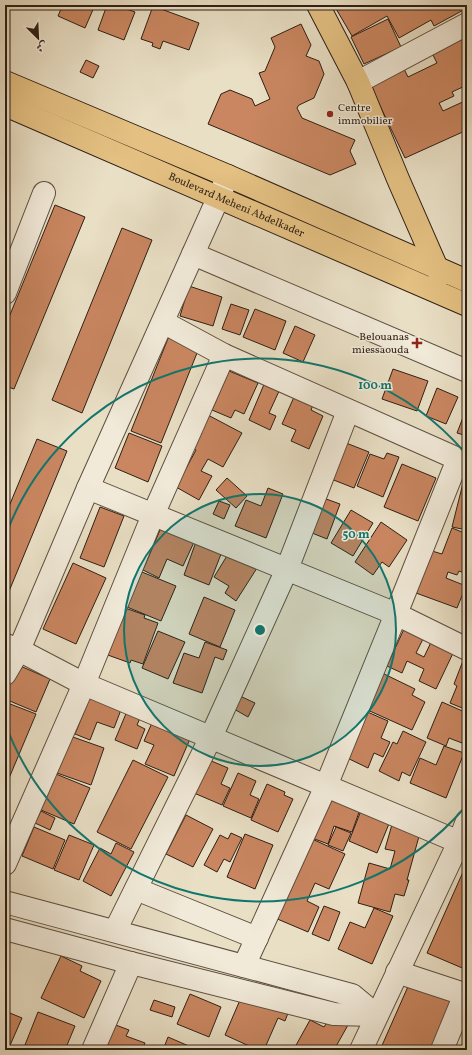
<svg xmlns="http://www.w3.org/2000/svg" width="472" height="1055" font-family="Vollkorn,Amiri,serif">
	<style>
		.building { fill: #c98660; stroke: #2e1f14 }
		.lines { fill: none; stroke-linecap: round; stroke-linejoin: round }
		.minor-casing { stroke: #5d4f40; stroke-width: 24 }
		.major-casing { stroke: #2e1f14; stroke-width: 24 }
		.minor { stroke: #f1ead9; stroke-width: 22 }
		.major { stroke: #e4c082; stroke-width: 22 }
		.ring { fill: none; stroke: #0f766e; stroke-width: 2 }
		.poi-dot { fill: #8f2418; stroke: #f1ead9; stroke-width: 1.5 }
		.labels { text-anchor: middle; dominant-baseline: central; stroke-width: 3; stroke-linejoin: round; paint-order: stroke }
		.poi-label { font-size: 11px; fill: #2e1f14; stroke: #f1ead9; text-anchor: start }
		.street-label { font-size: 11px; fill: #2e1f14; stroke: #f1ead9 }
		.centre { fill: #0f766e; stroke: #f1ead9; stroke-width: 2 }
		.ring-label { font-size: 12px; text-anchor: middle; font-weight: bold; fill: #0f766e; stroke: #f1ead9; stroke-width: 3; stroke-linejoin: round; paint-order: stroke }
	</style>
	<rect width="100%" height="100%" fill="#e9dfc5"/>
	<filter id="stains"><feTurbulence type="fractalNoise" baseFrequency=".005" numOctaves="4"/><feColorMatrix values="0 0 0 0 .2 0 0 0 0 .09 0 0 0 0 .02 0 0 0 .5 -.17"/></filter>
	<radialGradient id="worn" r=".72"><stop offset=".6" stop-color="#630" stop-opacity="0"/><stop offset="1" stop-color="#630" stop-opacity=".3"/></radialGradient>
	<g class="building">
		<polygon points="50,5 95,5 85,28 58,16 61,9"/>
		<polygon points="107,5 116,5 135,12 124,40 98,30"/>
		<polygon points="340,5 467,5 467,8 434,26 431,20 399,38 387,16 352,36 335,7"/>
		<polygon points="153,6 199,23 189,50 163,41 160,49 152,46 153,43 141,39"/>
		<polygon points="388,19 401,47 364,64 351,37"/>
		<polygon points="301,24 311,45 306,56 319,61 324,74 314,98 299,105 297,108 302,118 355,140 350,151 356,164 330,175 208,124 221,94 230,90 252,99 255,106 270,99 259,73 265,71 275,47 271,38"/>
		<polygon points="465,38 467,42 467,85 452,92 454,96 439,103 443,111 467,100 467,130 405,158 369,83 403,67 408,77 437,63 432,53"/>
		<polygon points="86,60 99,66 93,78 80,72"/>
		<polygon points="55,205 85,217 14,389 5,386 5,327"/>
		<polygon points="122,228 152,240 82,413 52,400"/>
		<polygon points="189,286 222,297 213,326 180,316"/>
		<polygon points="231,304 249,310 240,335 222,329"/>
		<polygon points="255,309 286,321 275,350 243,337"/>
		<polygon points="295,326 315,335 303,362 283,353"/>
		<polygon points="169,336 199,348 161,443 131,431"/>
		<polygon points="393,369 428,381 417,411 382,399"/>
		<polygon points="229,371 258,383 244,414 235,410 231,418 212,410"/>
		<polygon points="265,382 280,389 269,413 276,416 270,430 249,420"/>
		<polygon points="437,388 458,397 446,424 426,416"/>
		<polygon points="294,397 313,405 311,410 323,416 309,449 291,441 296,430 282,424"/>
		<polygon points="467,407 467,436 457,433"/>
		<polygon points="206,414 242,433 223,467 208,459 201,471 212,476 199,500 176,487 196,450 189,446"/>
		<polygon points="129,433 162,446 148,482 115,468"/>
		<polygon points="37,439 67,451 5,601 5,516"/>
		<polygon points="341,441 369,452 354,488 326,477"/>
		<polygon points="387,453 399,457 383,497 357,486 370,454 384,459"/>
		<polygon points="402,464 436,478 418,521 384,507"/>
		<polygon points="465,475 467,476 467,530 452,527"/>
		<polygon points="227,478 247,496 236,508 216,490"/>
		<polygon points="268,488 283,494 266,538 235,526 246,500 261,506"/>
		<polygon points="315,495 340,504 327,539 302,529"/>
		<polygon points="219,501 230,505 224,519 213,514"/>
		<polygon points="100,507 124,516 104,567 80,558"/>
		<polygon points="351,510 373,523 353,556 331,543"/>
		<polygon points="381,522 407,540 389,567 382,562 373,575 355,562"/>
		<polygon points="163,523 195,540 183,566 167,559 159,578 143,570"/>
		<polygon points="452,528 467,534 467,574 459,571 457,575 448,572 446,578 466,586 457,608 416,593 432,551 442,554"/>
		<polygon points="197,539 223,549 209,585 184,575"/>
		<polygon points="230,551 257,568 236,601 225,593 229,586 214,577"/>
		<polygon points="73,563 106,578 76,644 43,629"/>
		<polygon points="142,572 176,586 161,621 127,607"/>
		<polygon points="204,597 235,610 220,647 189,634"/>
		<polygon points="467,601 467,614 462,612"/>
		<polygon points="122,607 145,615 144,618 158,623 143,664 131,660 130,663 105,654"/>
		<polygon points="404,629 423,639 416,653 424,657 433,638 455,649 436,689 419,681 424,669 407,661 402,673 387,666"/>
		<polygon points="158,631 185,642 168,679 142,668"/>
		<polygon points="205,642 227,650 223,660 215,657 202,693 173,683 184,653 199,658"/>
		<polygon points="466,653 467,654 467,710 450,703 457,686 454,684"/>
		<polygon points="18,665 50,679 36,712 5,699 5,695"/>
		<polygon points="380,672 415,689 412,695 425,702 412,730 363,708"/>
		<polygon points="93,690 124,702 114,728 97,722 90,740 75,734"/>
		<polygon points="240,696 255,703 248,717 234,709"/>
		<polygon points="5,702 36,714 7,783 5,782"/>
		<polygon points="442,702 467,713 467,732 462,743 449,738 446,746 427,738"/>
		<polygon points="130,704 144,709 137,725 145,729 137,749 115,740"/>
		<polygon points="363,710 388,721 381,738 390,742 383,757 374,753 368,768 343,756"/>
		<polygon points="155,716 193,732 174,776 145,764 154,745 144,741"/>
		<polygon points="403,731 426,742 410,776 402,772 399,781 379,771 393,742 397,744"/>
		<polygon points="70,736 104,748 91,785 57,773"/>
		<polygon points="444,746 464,753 446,798 410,783 420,758 436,765"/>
		<polygon points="133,760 168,777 131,849 97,832"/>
		<polygon points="209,760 228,768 221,784 230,788 222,805 194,793"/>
		<polygon points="238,773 256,781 250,795 259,799 251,818 223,806"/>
		<polygon points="56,774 90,788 74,824 41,810"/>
		<polygon points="267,784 285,792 284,795 293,799 278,832 251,820"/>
		<polygon points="328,792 362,804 352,832 334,826 328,844 312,838"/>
		<polygon points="364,803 393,814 377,853 349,841"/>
		<polygon points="41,811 55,818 50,830 35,823"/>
		<polygon points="186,815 213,829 193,867 166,854"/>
		<polygon points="393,821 421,829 407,880 409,880 404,896 395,894 390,912 358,903 369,863 390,869 395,851 385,849"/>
		<polygon points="34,827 65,840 53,869 22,856"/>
		<polygon points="336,827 351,833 343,851 328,845"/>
		<polygon points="231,833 242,838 230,862 224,859 217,872 204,865 220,835 228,839"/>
		<polygon points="245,834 273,845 255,889 227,877"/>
		<polygon points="69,835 94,845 79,880 54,870"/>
		<polygon points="310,838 345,854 329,889 315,883 307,901 319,907 308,932 275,918"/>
		<polygon points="116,843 134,852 111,896 83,881 100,848 111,854"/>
		<polygon points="467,863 467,970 427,953"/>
		<polygon points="324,906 340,912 329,941 312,934"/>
		<polygon points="374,908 393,916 372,964 338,949 350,922 365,928"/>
		<polygon points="61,956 82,966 80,971 101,981 84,1018 41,998"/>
		<polygon points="410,982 453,1002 432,1050 380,1050"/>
		<polygon points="243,993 288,1013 285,1021 278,1018 264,1050 258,1050 225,1035"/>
		<polygon points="190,994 221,1007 209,1037 177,1024"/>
		<polygon points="154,1000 175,1007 172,1017 150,1010"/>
		<polygon points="5,1011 22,1018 8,1050 5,1050"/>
		<polygon points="38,1012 75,1026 65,1050 23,1050"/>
		<polygon points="331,1016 348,1025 334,1050 300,1050 295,1047 310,1020 324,1027"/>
		<polygon points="113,1024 129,1030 126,1036 145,1043 142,1050 105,1050 112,1034"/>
		<polygon points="168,1037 198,1050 163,1050"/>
	</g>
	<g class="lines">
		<g class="minor-casing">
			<g id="minor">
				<polyline points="358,82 467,24"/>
				<polyline points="193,254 467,371"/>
				<polyline points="5,293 44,193"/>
				<polyline points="88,488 396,614 458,459 224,355 163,322"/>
				<polyline points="6,645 19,650 84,684 459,842 467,821"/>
				<polyline points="5,674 19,650 88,488 228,176"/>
				<polyline points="5,864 84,684 153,515 224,355"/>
				<polyline points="136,889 257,938"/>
				<polyline points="5,902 352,995 376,1015"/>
				<polyline points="5,929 131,963 334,1014 376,1015"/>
				<polyline points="115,931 211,737 287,569 348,411"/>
				<polyline points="244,966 326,786 396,614 467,649"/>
				<polyline points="397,972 467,995"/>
				<polyline points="93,1050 131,963"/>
				<polyline points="361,1050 459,842"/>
				<polyline points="442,1050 465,994"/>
			</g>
		</g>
		<g class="major-casing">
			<g id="major">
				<polyline points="318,5 358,82 398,179 440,275"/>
				<polyline points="5,82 228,176 467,281"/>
				<path id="s1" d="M5 105 467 305"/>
			</g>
		</g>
		<use href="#minor" class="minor"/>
		<use href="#major" class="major"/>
	</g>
	<circle cx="260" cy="630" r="136" fill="#0f766e" fill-opacity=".12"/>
	<g class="ring">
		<circle cx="260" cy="630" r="136"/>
		<path d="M466 806A271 271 0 0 1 5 723M5 537A271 271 0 0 1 466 454"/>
	</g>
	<g class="poi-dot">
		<circle cx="330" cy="114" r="4"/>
		<path d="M415 337h4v4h4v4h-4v4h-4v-4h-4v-4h4z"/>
	</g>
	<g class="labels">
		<g class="poi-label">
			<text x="338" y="108">Centre<tspan x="338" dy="13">immobilier</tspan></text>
			<text x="409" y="337" text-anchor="end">Belouanas<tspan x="409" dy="13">miessaouda</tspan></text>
		</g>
		<g class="street-label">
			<text stroke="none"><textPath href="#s1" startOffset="252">Boulevard Meheni Abdelkader</textPath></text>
		</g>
	</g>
	<circle cx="260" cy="630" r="6" class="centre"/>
	<g class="ring-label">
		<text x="375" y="389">100 m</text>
		<text x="356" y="538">50 m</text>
	</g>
	<rect width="472" height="1055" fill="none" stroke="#e9dfc5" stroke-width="20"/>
	<rect x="6" y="6" width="460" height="1043" fill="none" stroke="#2e1f14" stroke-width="2"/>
	<rect x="10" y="10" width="452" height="1035" fill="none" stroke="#2e1f14"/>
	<g transform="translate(38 38) rotate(156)" stroke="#f1ead9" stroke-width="3" paint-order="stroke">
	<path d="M0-3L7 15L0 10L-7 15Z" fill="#2e1f14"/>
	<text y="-6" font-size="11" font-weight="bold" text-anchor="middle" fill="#2e1f14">ش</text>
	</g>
	<rect width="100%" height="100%" filter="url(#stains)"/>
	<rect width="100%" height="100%" fill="url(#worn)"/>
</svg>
